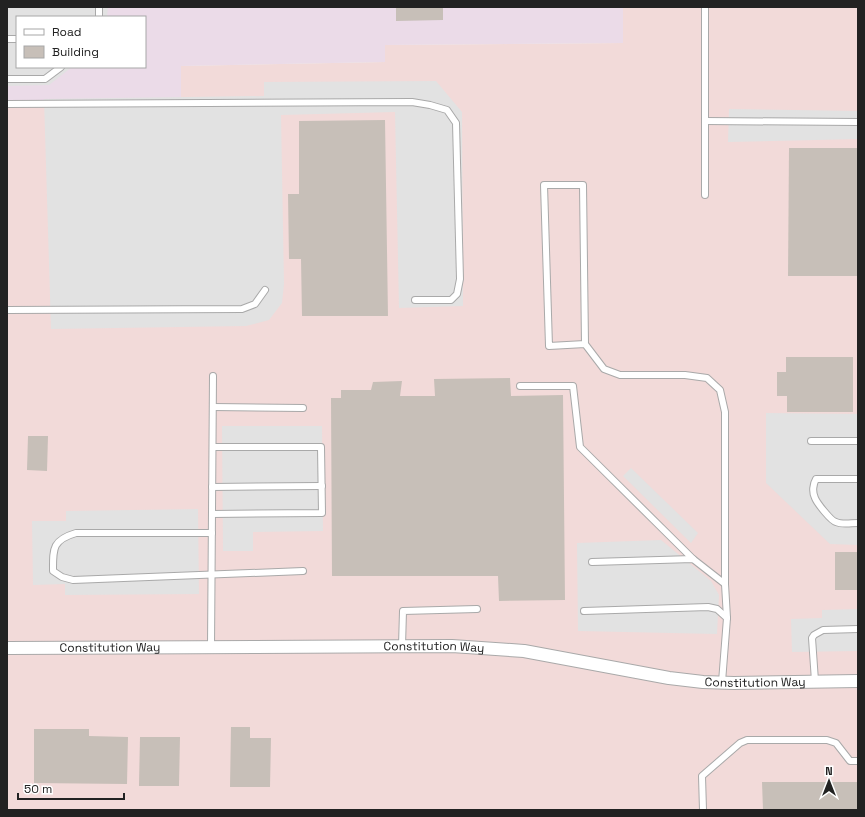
<svg xmlns="http://www.w3.org/2000/svg" width="865" height="817" font-family="'Space Grotesk',sans-serif">
	<style>
		.commercial { fill: #f2dad9 }
		.industrial { fill: #ebdbe8; fill-rule: evenodd }
		.parking { fill: #e2e2e2 }
		.building { fill: #c7bfb8 }
		.lines { fill: none; stroke-linecap: round; stroke-linejoin: round }
		.service-casing { stroke: #a9a9a9; stroke-width: 8 }
		.minor-casing { stroke: #a9a9a9; stroke-width: 14 }
		.service { stroke: #fff; stroke-width: 6 }
		.minor { stroke: #fff; stroke-width: 12 }
		.labels { text-anchor: middle; dominant-baseline: central; stroke-width: 3; stroke-linejoin: round; paint-order: stroke }
		.street-label { font-size: 12px; fill: #222; stroke: #fff }
	</style>
	<rect width="100%" height="100%" fill="#f2efe9"/>
	<polygon class="commercial" points="623,7 858,7 858,810 7,810 7,102 181,101 181,66 385,62 385,45 623,43"/>
	<path class="industrial" d="M7 7H623V43L385 45V62L181 66V102H7ZM17 17H145V67H17Z"/>
	<g class="parking">
		<polygon points="7,7 108,7 107,17 17,17 17,67 72,67 49,85 7,86"/>
		<polygon points="436,81 462,112 463,306 399,308 395,112 281,115 284,284 282,303 269,320 246,326 51,329 44,99 264,96 264,82"/>
		<polygon points="729,109 858,111 858,139 728,142"/>
		<polygon points="766,413 858,414 858,545 830,544 766,483"/>
		<polygon points="222,426 322,426 323,531 253,532 253,551 223,551"/>
		<polygon points="631,468 698,533 691,543 623,476"/>
		<polygon points="198,509 199,594 65,595 65,584 33,585 32,521 66,521 66,511"/>
		<polygon points="661,540 711,581 719,595 717,634 578,631 577,543"/>
		<polygon points="858,609 858,651 792,652 791,619 822,618 822,610"/>
	</g>
	<g class="building">
		<polygon points="396,7 443,7 443,20 396,21"/>
		<polygon points="385,120 388,316 302,316 301,259 289,259 288,194 299,194 299,121"/>
		<polygon points="789,148 858,148 858,276 788,276"/>
		<polygon points="786,357 853,357 853,412 787,412 787,396 777,396 777,372 786,372"/>
		<polygon points="510,378 511,396 563,395 565,600 499,601 498,576 332,576 331,398 341,398 341,390 371,390 373,382 402,381 400,396 435,396 434,379"/>
		<polygon points="28,436 48,436 47,471 27,470"/>
		<rect x="835" y="552" width="23" height="38"/>
		<polygon points="231,727 250,727 250,738 271,738 270,787 230,787"/>
		<polygon points="34,729 89,729 89,736 128,737 127,784 34,783"/>
		<polygon points="140,737 180,737 179,786 139,786"/>
		<polygon points="762,782 858,782 858,810 763,810"/>
	</g>
	<g class="lines">
		<g class="service-casing">
			<g id="service">
				<polyline points="705,7 705,195"/>
				<polyline points="99,17 99,7"/>
				<polyline points="7,39 17,39"/>
				<polyline points="7,79 45,79 61,67"/>
				<polyline points="7,104 412,102 430,105 447,110 456,123 460,279 457,294 451,300 415,300"/>
				<polyline points="705,121 858,122"/>
				<polyline points="7,310 242,309 255,304 265,290"/>
				<polyline points="585,344 583,185 544,185 549,346 585,344 604,369 620,375 685,375 707,378 720,390 725,412 725,584"/>
				<polyline points="520,386 573,386 580,447 693,559"/>
				<polyline points="213,407 303,408"/>
				<polyline points="811,441 858,441"/>
				<path d="M858 479H816C813 484 812 492 815 498 817 503 831 521 836 522 842 525 851 523 858 523"/>
				<polyline points="212,487 322,486"/>
				<polyline points="212,514 322,513 321,447 213,447"/>
				<path d="M212 533H76C52 540 53 549 53 571L62 577 73 580 303 571"/>
				<polyline points="592,562 693,559 725,584 727,618"/>
				<polyline points="584,611 708,607 717,609 727,618 722,682"/>
				<polyline points="402,646 403,611 477,609"/>
				<polyline points="211,647 213,376"/>
				<polyline points="815,681 812,638 814,635 823,630 858,629"/>
				<polyline points="703,810 702,776 740,743 747,740 827,740 836,743 850,761 858,761"/>
			</g>
		</g>
		<g class="minor-casing">
			<g id="minor">
				<path id="s1" d="M7 648 452 646 524 651 669 678 703 682 734 683 858 681"/>
			</g>
		</g>
		<use href="#service" class="service"/>
		<use href="#minor" class="minor"/>
	</g>
	<g class="labels">
		<g class="street-label">
			<text stroke="none"><textPath href="#s1" startOffset="103">Constitution Way</textPath></text>
			<text stroke="none"><textPath href="#s1" startOffset="427">Constitution Way</textPath></text>
			<text stroke="none"><textPath href="#s1" startOffset="751">Constitution Way</textPath></text>
		</g>
	</g>
	<rect width="865" height="817" fill="none" stroke="#222222" stroke-width="16"/>
	<rect x="16" y="16" width="130" height="52" fill="#ffffff" stroke="#a7a7a7"/>
	<rect x="24" y="29" width="20" height="6" fill="#ffffff" stroke="#a7a7a7"/>
	<text x="52" y="36" font-size="12" fill="#222222">Road</text>
	<rect x="24" y="46" width="20" height="12" fill="#c7bfb8" stroke="#a7a7a7"/>
	<text x="52" y="56" font-size="12" fill="#222222">Building</text>
	<g transform="translate(829 781)" stroke="#ffffff" stroke-width="3" paint-order="stroke">
	<path d="M0-3L7 15L0 10L-7 15Z" fill="#222222"/>
	<text y="-6" font-size="11" font-weight="bold" text-anchor="middle" fill="#222222">N</text>
	</g>
	<path d="M18 793v6h106v-6" fill="none" stroke="#222222" stroke-width="2"/>
	<text x="24" y="793" font-size="12" fill="#222222" stroke="#ffffff" stroke-width="3" paint-order="stroke">50 m</text>
</svg>
